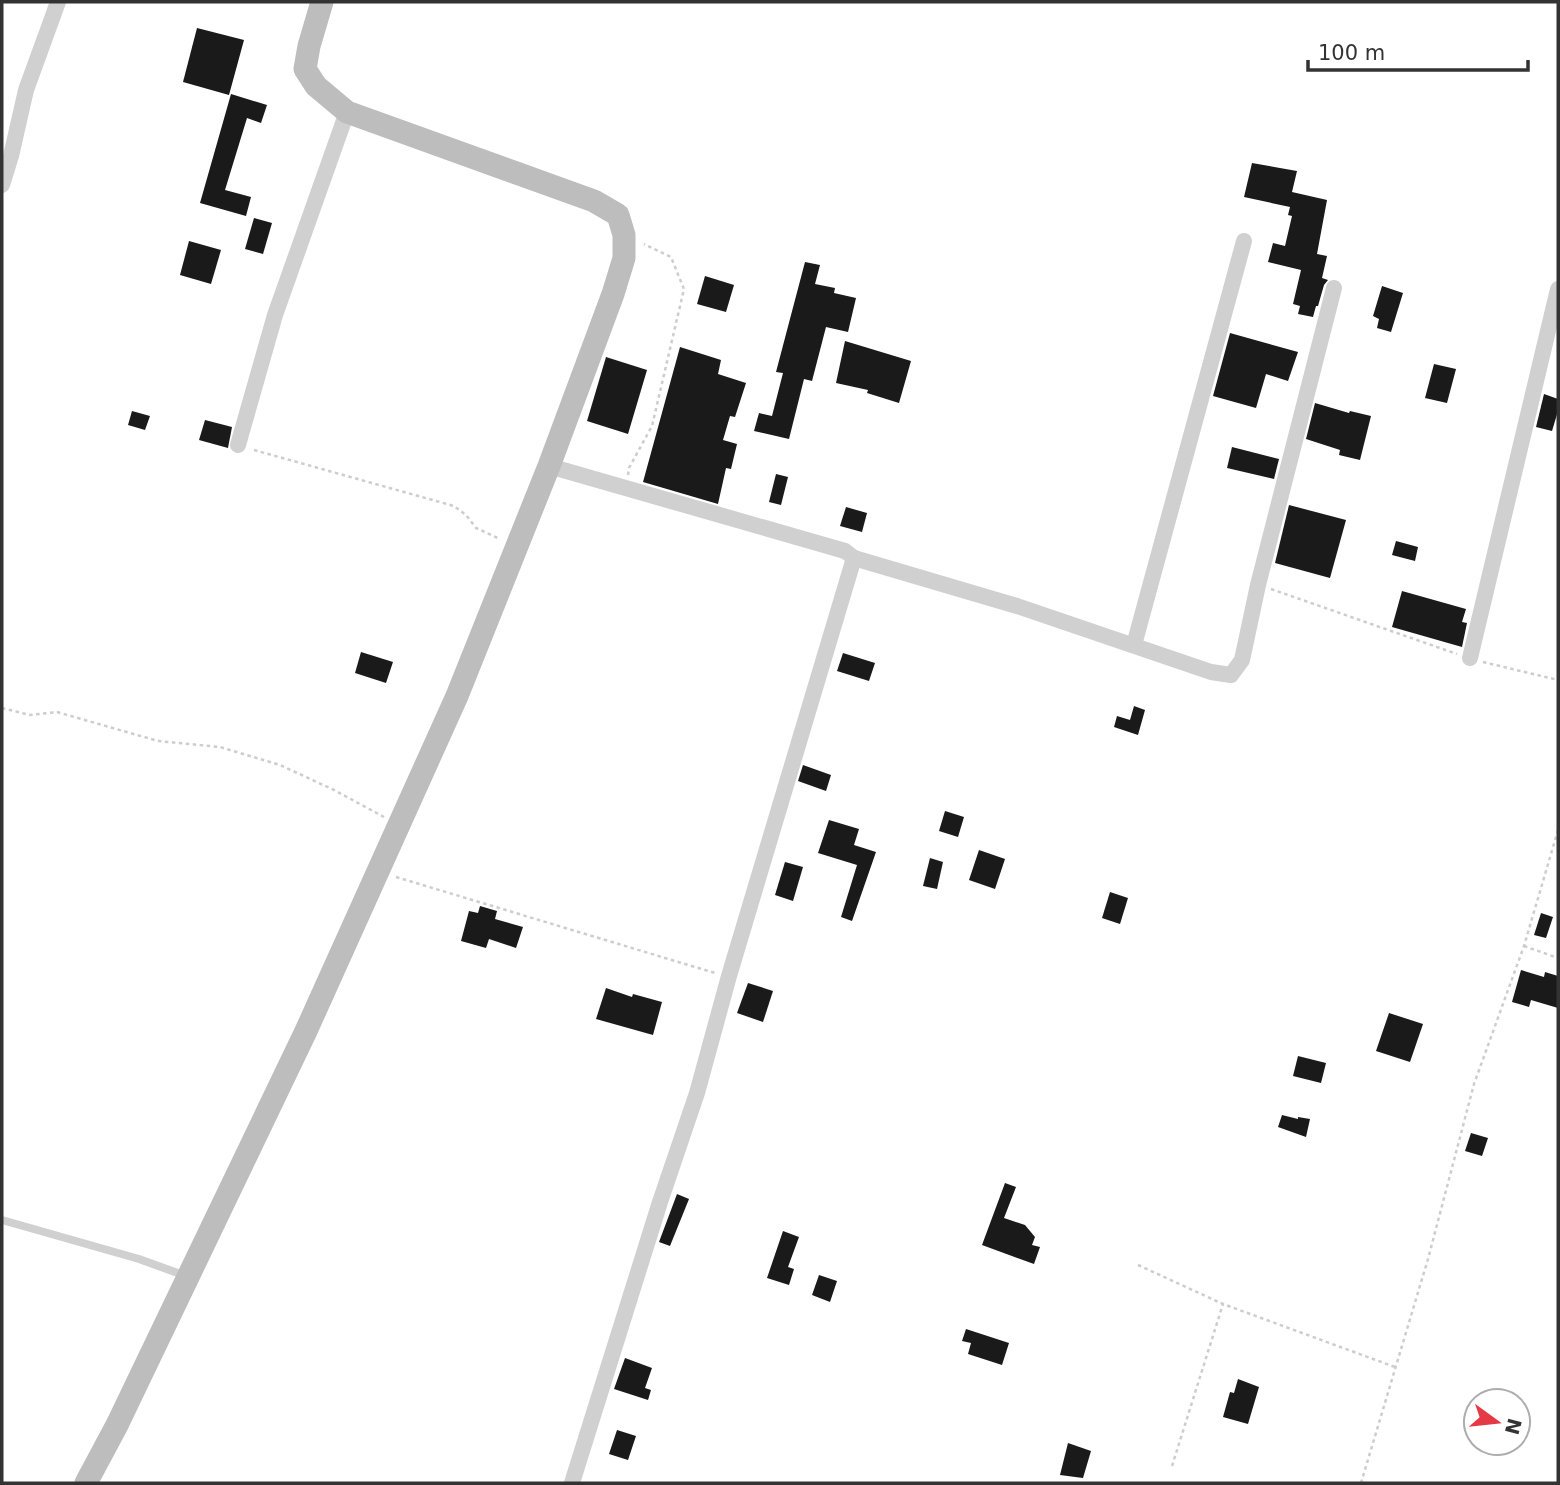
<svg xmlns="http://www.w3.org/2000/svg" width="1560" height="1485" font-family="'DejaVu Sans',sans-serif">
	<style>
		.building { fill: #1a1a1a }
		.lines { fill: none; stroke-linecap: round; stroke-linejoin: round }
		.path { stroke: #cdcdcd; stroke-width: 2.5; stroke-dasharray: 3.5 3.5; stroke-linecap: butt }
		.lane { stroke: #d0d0d0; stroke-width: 8 }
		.street { stroke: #d0d0d0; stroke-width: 16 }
		.secondary { stroke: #bdbdbd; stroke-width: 23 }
	</style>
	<rect width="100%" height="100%" fill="#fff"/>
	<g class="building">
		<polygon points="197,28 244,40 229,95 183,82"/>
		<polygon points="231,94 267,105 261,123 247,118 225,190 251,197 246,216 200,203"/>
		<polygon points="1252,163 1297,171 1292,192 1327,200 1317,254 1327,256 1322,278 1328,280 1324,285 1318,306 1316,306 1313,317 1298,314 1300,306 1293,304 1301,270 1268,262 1273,243 1285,246 1292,216 1288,215 1290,207 1244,197"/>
		<polygon points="254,218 272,223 263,254 245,249"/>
		<polygon points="189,241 221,250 211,284 180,275"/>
		<polygon points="805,262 820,265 815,284 835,288 834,293 856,298 848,332 826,327 812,381 804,379 789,439 754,431 759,413 772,416 783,373 776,372"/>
		<polygon points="705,276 734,285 726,312 697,304"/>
		<polygon points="1382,286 1403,293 1391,332 1377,328 1379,319 1373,316"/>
		<polygon points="1230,333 1298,352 1288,381 1266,374 1256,408 1213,396"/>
		<polygon points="845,341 911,361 899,403 867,393 868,390 836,383"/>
		<polygon points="680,347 721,360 718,374 746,383 735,417 730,416 723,440 737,444 731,469 726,468 718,504 643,482"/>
		<polygon points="606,357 647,370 628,434 587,421"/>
		<polygon points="1434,364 1456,369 1447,403 1425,398"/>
		<polygon points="1544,394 1558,399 1558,411 1552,431 1536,427"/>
		<polygon points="1315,403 1349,413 1350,411 1371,416 1360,460 1339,455 1340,450 1306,439"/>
		<polygon points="132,411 150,416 145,430 128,425"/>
		<polygon points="205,420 232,427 228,448 199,440"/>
		<polygon points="1232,447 1279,459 1274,479 1227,468"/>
		<polygon points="776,474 788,477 781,505 769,502"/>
		<polygon points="1289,505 1346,520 1330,578 1275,563"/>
		<polygon points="846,507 867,513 862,532 840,526"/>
		<polygon points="1396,541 1418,547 1415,561 1392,555"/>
		<polygon points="1402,591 1466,609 1462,622 1467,623 1462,647 1392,627"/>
		<polygon points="361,652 393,662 386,683 355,673"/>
		<polygon points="843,653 875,663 869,681 837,671"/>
		<polygon points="1134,706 1145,710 1138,735 1114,727 1117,716 1130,720"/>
		<polygon points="803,765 831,775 826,791 798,781"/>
		<polygon points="945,811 964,817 958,837 939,831"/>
		<polygon points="829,820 859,829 854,845 876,852 852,921 841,917 857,865 818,853"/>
		<polygon points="979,850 1005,859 995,889 969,880"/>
		<polygon points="930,858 943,862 937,889 923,886"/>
		<polygon points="785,862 803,867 793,901 775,895"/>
		<polygon points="1110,892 1128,898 1120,924 1102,918"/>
		<polygon points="480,906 497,911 495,919 523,927 516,948 489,939 486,948 461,941 469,911 478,913"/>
		<polygon points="1541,913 1553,917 1546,938 1534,935"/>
		<polygon points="1521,970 1544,977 1545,972 1558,976 1558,1008 1531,1000 1529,1007 1512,1002"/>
		<polygon points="748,983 773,991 763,1022 737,1013"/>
		<polygon points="606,988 632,997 633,994 662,1002 653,1035 596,1019"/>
		<polygon points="1389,1013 1423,1024 1410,1062 1376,1051"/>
		<polygon points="1298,1056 1326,1063 1321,1083 1293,1076"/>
		<polygon points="1282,1115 1298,1119 1298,1117 1310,1119 1306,1137 1278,1127"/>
		<polygon points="1471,1133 1488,1138 1482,1156 1465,1151"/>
		<polygon points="1005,1183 1016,1187 1004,1218 1025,1225 1035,1237 1032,1245 1040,1247 1034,1264 982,1245"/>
		<polygon points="677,1194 689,1199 670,1246 659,1242"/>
		<polygon points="783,1231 799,1237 788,1267 794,1269 789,1285 767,1278"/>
		<polygon points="819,1275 837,1281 830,1302 812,1295"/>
		<polygon points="966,1329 1009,1343 1002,1365 968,1354 971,1343 962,1341"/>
		<polygon points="625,1358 652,1368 645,1388 651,1390 648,1400 614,1389"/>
		<polygon points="1238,1379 1259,1387 1248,1424 1223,1417 1230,1392 1234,1393"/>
		<polygon points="617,1430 636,1436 628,1460 609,1454"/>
		<polygon points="1068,1443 1091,1451 1083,1478 1060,1475"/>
	</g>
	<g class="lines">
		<g class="path">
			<polyline points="254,450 454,506 466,515 476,528 500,539"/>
			<polyline points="628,475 629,468 652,426 684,289 671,257 644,244"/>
			<polyline points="1271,589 1457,654"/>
			<polyline points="1483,662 1558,680"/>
			<polyline points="2,708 30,715 57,712 158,741 220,747 280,765 334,790 384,817"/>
			<polyline points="396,877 715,973"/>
			<polyline points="1524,946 1558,958"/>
			<polyline points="1138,1265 1223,1304 1395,1367"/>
			<polyline points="1172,1466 1223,1304"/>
			<polyline points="1361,1483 1428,1259 1474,1084 1524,946 1558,830"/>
		</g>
		<polyline class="lane" points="2,1220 139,1259 186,1276"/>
		<g class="street">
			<polyline points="2,185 11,156 26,90 58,2"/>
			<polyline points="238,445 275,315 347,112"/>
			<polyline points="549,466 845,551 854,558 729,976 697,1093 660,1202 572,1483"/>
			<polyline points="854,558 1017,606 1211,672 1231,675 1242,660 1258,585 1334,288"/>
			<polyline points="1134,645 1244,241"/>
			<polyline points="1470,658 1558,289"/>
		</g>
		<polyline class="secondary" points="86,1483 117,1425 306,1031 457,696 549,466 613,294 624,258 624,235 618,215 594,201 347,112 316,86 305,69 309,46 322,2"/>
	</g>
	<rect width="1560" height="1485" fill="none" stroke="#333333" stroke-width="7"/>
	<g transform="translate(1497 1422) rotate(105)"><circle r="33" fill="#ffffff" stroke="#adadad" stroke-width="2"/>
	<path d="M0-5L12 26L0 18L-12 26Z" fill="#e63946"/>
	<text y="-10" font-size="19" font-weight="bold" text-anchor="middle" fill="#333333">N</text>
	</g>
	<path d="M1308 60v10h220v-10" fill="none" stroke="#333333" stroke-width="3.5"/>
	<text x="1318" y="60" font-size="21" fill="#333333" stroke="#ffffff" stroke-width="5" paint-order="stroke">100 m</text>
</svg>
